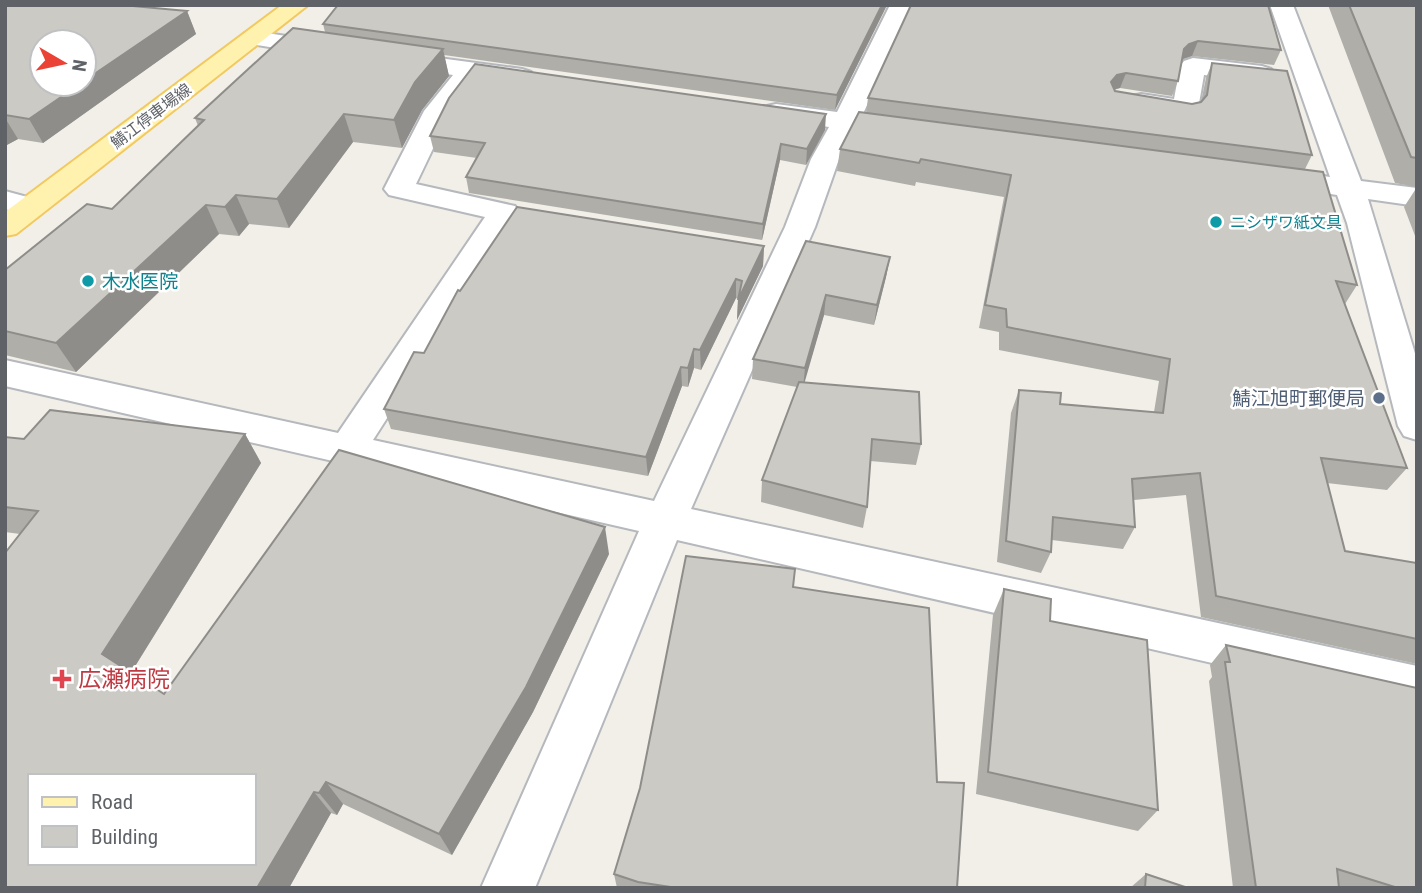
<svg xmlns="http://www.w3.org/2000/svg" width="1422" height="893" font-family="'Roboto Condensed','Noto Sans JP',sans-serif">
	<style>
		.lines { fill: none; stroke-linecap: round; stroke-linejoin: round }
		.minor-casing { stroke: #b5b8bc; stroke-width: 4 }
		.major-casing { stroke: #f2c960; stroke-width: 4 }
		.minor { fill: #fff; fill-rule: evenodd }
		.major { fill: #fff2af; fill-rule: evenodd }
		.wall { fill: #afaea9 }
		.shaded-wall { fill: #8f8d8a }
		.building { fill: #cccac5; stroke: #8f8d8a; stroke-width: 2; fill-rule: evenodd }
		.culture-dot { fill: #0f9aa8; stroke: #fff; stroke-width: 2.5 }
		.service-dot { fill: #5c6f8a; stroke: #fff; stroke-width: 2.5 }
		.health-dot { fill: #e0444e; stroke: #fff; stroke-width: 2.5 }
		.labels { text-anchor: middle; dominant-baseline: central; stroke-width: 5; stroke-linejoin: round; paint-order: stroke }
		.far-street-label { font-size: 16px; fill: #5f6368; stroke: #fff }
		.far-culture-label { font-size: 16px; fill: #0d838f; stroke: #fff; text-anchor: start }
		.culture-label { font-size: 19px; fill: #0d838f; stroke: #fff; text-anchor: start }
		.service-label { font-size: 19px; fill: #4e5e75; stroke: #fff; text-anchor: end }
		.near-health-label { font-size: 23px; fill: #be3a42; stroke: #fff; text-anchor: start }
	</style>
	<rect width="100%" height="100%" fill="#f1efe8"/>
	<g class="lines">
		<g class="minor-casing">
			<g id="minor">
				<polygon points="890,5 913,5 862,116 917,124 921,130 917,136 907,138 855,131 839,159 815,227 691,509 1417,666 1417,710 677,540 535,888 481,888 639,531 5,386 5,360 338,433 485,217 389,195 384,189 424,111 453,75 394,66 385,64 382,59 385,54 394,52 522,69 531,72 535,77 531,82 522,85 477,78 450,113 416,184 515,206 519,212 373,440 654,501 785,227 811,159 829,127 767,118 763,112 767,106 776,104 837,112"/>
				<polygon points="1270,5 1293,5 1361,181 1417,188 1417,206 1368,199 1417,360 1417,440 1404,436 1398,426 1347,223 1337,195 1265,184 1260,178 1265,172 1275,169 1330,177"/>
				<polygon points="254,31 331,43 340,45 343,50 340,55 331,57 245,43 242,38 245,33"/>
				<polygon points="1193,58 1262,66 1271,69 1275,74 1271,79 1262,82 1204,75 1198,109 1194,115 1185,117 1132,108 1128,102 1132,96 1141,94 1174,99 1180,66 1184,61"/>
				<polygon points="5,191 42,201 46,207 42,213 31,216 5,209"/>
			</g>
		</g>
		<g class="major-casing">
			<polygon id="major" points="282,5 308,5 16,234 5,236 5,212"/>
		</g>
		<use href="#minor" class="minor"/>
		<use href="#major" class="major"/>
	</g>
	<g class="wall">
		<polygon points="5,5 187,11 196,34 43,143 18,139 5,146"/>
		<polygon points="338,5 887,5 835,110 444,55 449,76 422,110 402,148 353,142 289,228 249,224 239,236 219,234 76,372 5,355 5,270 112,209 198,126 195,118 325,32 323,24"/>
		<polygon points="911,5 1281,50 1274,65 1192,56 1183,59 1182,60 1178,81 1172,96 1120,88 1114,90 1115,91 1192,104 1201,102 1206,78 1212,63 1312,155 1305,169 1357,285 1345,304 1407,468 1387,490 1327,483 1345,551 1417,563 1417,664 1201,617 1186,495 1134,500 1135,527 1123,549 1052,540 1051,552 1041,573 997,562 1011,413 1019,390 1060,404 1154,412 1159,381 999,350 999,332 979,328 1004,197 916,182 915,186 837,171 840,149 866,113 868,98"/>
		<polygon points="1328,5 1417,5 1417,241 1404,207 1417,187 1395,183"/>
		<polygon points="825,130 806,165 780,160 762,240 469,193 466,177 477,158 434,152 430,136"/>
		<polygon points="806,241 890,257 886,277 874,325 824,315 804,382 921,444 916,465 870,461 867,507 863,528 761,502 762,480 797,387 752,379 753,359"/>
		<polygon points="764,246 763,266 737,320 738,299 736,298 701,370 694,368 688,387 682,386 648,476 391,429 384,409 424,353 460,291"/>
		<polygon points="245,434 261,463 131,673 164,694 609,554 533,712 452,855 343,804 337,815 331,813 289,888 20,534 5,532 5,437 24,439"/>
		<polygon points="793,587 937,782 957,888 617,888 614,874"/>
		<polygon points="1004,589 1050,621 1158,810 1138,831 976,794 993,615"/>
		<polygon points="1226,645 1417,888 1233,888 1209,681 1212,677 1210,665"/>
		<polygon points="1146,874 1188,888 1130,888"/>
	</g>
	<g class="shaded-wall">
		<polygon points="882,5 887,5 835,110 837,95"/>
		<polygon points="187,11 196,34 43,143 29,119 80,84 84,84 84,81"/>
		<polygon points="1198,41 1192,56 1183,59 1178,64 1184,49 1189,44"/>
		<polygon points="443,49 449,76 422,110 402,148 394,120 415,82"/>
		<polygon points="1126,73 1120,88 1111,90 1111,82 1117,75"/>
		<polygon points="344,114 353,142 289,228 277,199"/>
		<polygon points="826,114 825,130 806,165 807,149"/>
		<polygon points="5,118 18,139 5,146"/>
		<polygon points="781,144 780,160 762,240 763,224"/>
		<polygon points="236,195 249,224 239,236 225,207"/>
		<polygon points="206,205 219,234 76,372 56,343"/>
		<polygon points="764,246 763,266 737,320 738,300"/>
		<polygon points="890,257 886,277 874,325 877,305"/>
		<polygon points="736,279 736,298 701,370 700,350"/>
		<polygon points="826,295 824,315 803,388 805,368"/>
		<polygon points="694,349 694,368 688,387 688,368"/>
		<polygon points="681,367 682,386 648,476 646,457"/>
		<polygon points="245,434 261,463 127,679 102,654"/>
		<polygon points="605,527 609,554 533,712 452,855 439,834"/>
		<polygon points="326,782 343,804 337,815 319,793"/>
		<polygon points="314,792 331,813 289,888 257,888"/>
	</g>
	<g class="building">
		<polygon points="5,5 122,5 187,11 84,81 84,42 42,42 42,84 80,84 29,119 5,115"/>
		<polygon points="338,5 882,5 837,95 323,24"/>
		<polygon points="911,5 1268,5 1281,50 1198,41 1189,44 1184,49 1178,81 1126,73 1117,75 1111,82 1115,91 1192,104 1201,102 1207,95 1212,63 1287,71 1312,155 868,98"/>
		<polygon points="1349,5 1417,5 1417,158 1411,157"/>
		<polygon points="293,28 443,49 415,82 394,120 344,114 277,199 236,195 225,207 206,205 56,343 5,331 5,270 87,204 112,209 204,120 195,118"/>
		<polygon points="475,64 826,114 807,149 781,144 763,224 466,177 485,143 430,136 449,98"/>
		<polygon points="859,112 1323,172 1357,285 1336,281 1407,468 1321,458 1345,551 1417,563 1417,639 1216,596 1200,473 1132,479 1135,527 1053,517 1051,552 1006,541 1019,390 1061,393 1060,404 1163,413 1170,359 1007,327 1006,309 985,305 1011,175 921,159 919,163 840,149"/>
		<polygon points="517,207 764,246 738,300 742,281 736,279 700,350 694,349 688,368 681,367 646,457 384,409 414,352 424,353 458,290 460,291"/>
		<polygon points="806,241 890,257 877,305 826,295 805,368 753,359"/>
		<polygon points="799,382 919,392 921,444 872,439 867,507 762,480"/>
		<path d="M50 410 245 434 102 654 164 694 339 450 605 527 526 687 439 834 326 782 319 793 314 792 257 888H5V553L38 511 5 507V437L24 439ZM30 776H254V863H30Z"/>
		<polygon points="686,556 795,569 793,587 929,608 937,782 964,783 957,888 677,888 638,882 614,874 640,788"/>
		<polygon points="1004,589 1051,599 1050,621 1147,640 1158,810 988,772"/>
		<polygon points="1226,645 1417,688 1417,888 1398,888 1337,869 1339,888 1256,888 1225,662 1230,662"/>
		<polygon points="1146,874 1188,888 1145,888"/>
	</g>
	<g class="culture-dot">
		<circle cx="1216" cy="222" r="7"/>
		<circle cx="88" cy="281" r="7"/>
	</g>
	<circle class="service-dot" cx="1379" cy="398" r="7"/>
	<path class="health-dot" d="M58.5 668.5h7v7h7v7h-7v7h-7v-7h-7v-7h7z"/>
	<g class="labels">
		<g class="far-street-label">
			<text transform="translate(151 116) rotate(-37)">鯖江停車場線</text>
		</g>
		<g class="far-culture-label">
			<text x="1230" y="222">ニシザワ紙文具</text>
		</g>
		<g class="culture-label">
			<text x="102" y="281">木水医院</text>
		</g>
		<g class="service-label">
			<text x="1365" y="398">鯖江旭町郵便局</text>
		</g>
		<g class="near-health-label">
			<text x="78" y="679">広瀬病院</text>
		</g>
	</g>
	<rect width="1422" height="893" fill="none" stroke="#5f6368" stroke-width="14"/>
	<rect x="28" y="774" width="228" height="91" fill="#ffffff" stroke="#bfc1c3" stroke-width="2"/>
	<rect x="42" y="797" width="35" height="10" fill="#fff2af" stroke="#bfc1c3" stroke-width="2"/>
	<text x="91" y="809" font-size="21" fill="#5f6368">Road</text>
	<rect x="42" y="826" width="35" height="21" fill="#cccac5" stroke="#bfc1c3" stroke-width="2"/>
	<text x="91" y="844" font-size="21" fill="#5f6368">Building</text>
	<g transform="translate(63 63) rotate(99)"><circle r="33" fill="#ffffff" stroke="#bfc1c3" stroke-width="2"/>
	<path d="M0-5L12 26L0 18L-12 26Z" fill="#ea4335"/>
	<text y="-10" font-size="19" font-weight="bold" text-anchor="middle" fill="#5f6368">N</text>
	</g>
</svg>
